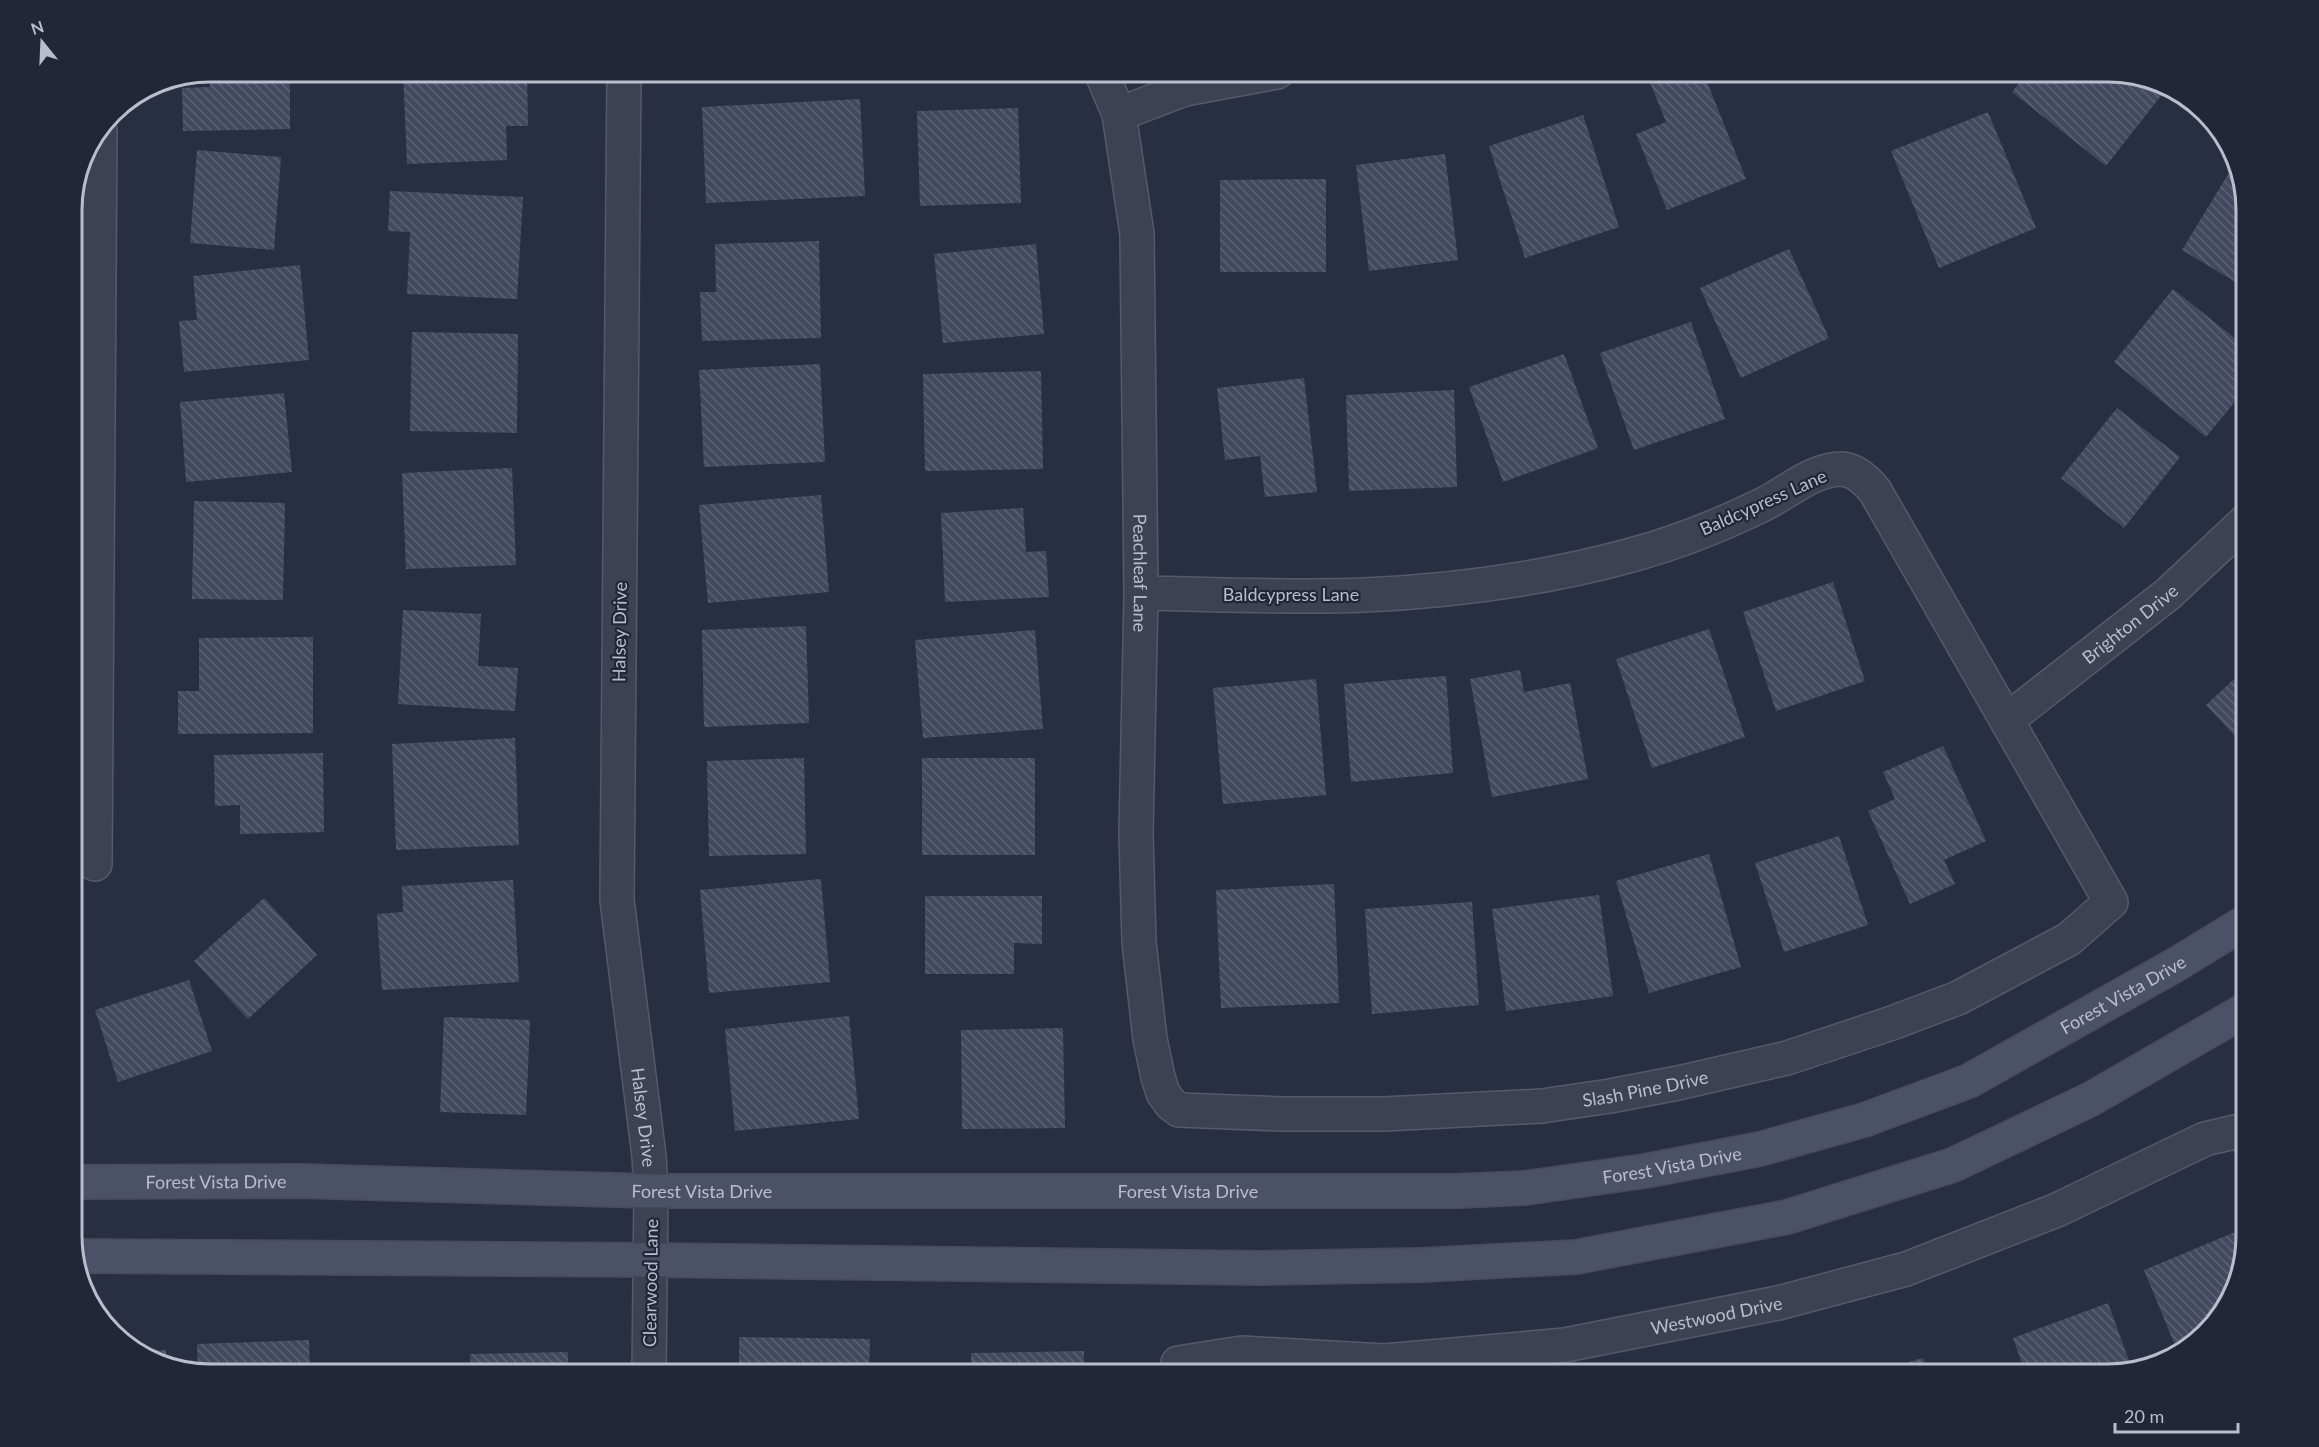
<svg xmlns="http://www.w3.org/2000/svg" width="2319" height="1447" font-family="Lato,sans-serif">
	<style>
		.building { fill: url(#building-back-hatch) }
		.lines { fill: none; stroke-linecap: round; stroke-linejoin: round }
		.street-casing { stroke: #555a6a; stroke-width: 36 }
		.secondary-casing { stroke: #474b5c; stroke-width: 36 }
		.street { stroke: #3d4253; stroke-width: 33 }
		.secondary { stroke: #4b5166; stroke-width: 33 }
		.labels { text-anchor: middle; dominant-baseline: central; stroke-width: 4.5; stroke-linejoin: round; paint-order: stroke }
		.street-label { font-size: 18px; fill: #babecc; stroke: #212738 }
		.rim { fill: none; stroke: #babecc; stroke-width: 3 }
	</style>
	<defs>
		<pattern id="building-back-hatch" width="6" height="6" patternUnits="userSpaceOnUse" patternTransform="scale(1.5)"><rect width="6" height="6" fill="#434a60"/><path d="M-1 5l2 2M0 0l6 6M5-1l2 2" fill="none" stroke="#5c6276"/></pattern>
	</defs>
	<rect width="100%" height="100%" fill="#292f43"/>
	<g class="building">
		<polygon points="211,72 290,72 290,129 183,131 182,88 210,87"/>
		<polygon points="403,72 527,72 528,126 506,126 507,160 407,164"/>
		<polygon points="1668,72 1703,72 1746,179 1667,210 1636,134 1666,122 1649,80"/>
		<polygon points="2028,72 2108,72 2167,88 2106,166 2012,92"/>
		<polygon points="860,99 865,196 706,203 702,107"/>
		<polygon points="1018,108 1021,203 920,206 917,111"/>
		<polygon points="1988,112 2036,228 1939,268 1891,151"/>
		<polygon points="1583,115 1619,227 1525,258 1489,146"/>
		<polygon points="197,150 281,157 274,250 190,243"/>
		<polygon points="1445,154 1458,260 1369,271 1356,165"/>
		<polygon points="2230,171 2239,177 2247,202 2247,289 2182,250"/>
		<polygon points="1326,179 1326,272 1220,272 1220,180"/>
		<polygon points="390,191 523,197 517,299 407,294 410,232 388,231"/>
		<polygon points="819,241 821,338 702,341 700,292 716,292 715,244"/>
		<polygon points="1036,244 1044,334 943,343 934,254"/>
		<polygon points="1789,249 1829,338 1741,378 1700,288"/>
		<polygon points="300,265 309,360 184,372 179,321 197,320 193,276"/>
		<polygon points="2173,289 2247,348 2247,387 2206,437 2114,362"/>
		<polygon points="1691,322 1725,419 1634,450 1600,353"/>
		<polygon points="412,332 518,334 517,433 410,431"/>
		<polygon points="1564,354 1598,448 1503,482 1469,387"/>
		<polygon points="820,364 825,462 704,467 699,370"/>
		<polygon points="1041,371 1043,469 925,471 923,374"/>
		<polygon points="1304,378 1317,492 1265,497 1260,456 1225,460 1217,388"/>
		<polygon points="1454,390 1457,487 1349,491 1346,395"/>
		<polygon points="284,393 292,472 186,482 180,402"/>
		<polygon points="2117,408 2180,457 2124,528 2061,478"/>
		<polygon points="512,468 516,565 406,569 402,473"/>
		<polygon points="821,495 829,592 708,603 699,505"/>
		<polygon points="194,501 285,503 283,600 192,599"/>
		<polygon points="1023,508 1026,552 1046,551 1049,597 945,602 941,513"/>
		<polygon points="1833,582 1865,681 1776,711 1743,612"/>
		<polygon points="403,610 481,614 478,666 518,668 515,711 398,704"/>
		<polygon points="806,626 809,723 704,727 702,630"/>
		<polygon points="1709,629 1745,737 1652,768 1616,659"/>
		<polygon points="1035,630 1043,729 923,738 915,640"/>
		<polygon points="313,637 313,733 178,734 178,691 199,691 199,638"/>
		<polygon points="2247,667 2247,749 2206,705"/>
		<polygon points="1520,670 1524,692 1570,683 1588,779 1492,797 1470,679"/>
		<polygon points="1446,676 1453,773 1351,782 1344,684"/>
		<polygon points="1316,679 1326,795 1223,804 1213,688"/>
		<polygon points="515,738 519,845 396,850 392,744"/>
		<polygon points="1943,746 1986,841 1944,860 1955,884 1910,904 1868,811 1895,799 1883,772"/>
		<polygon points="323,753 324,832 240,834 240,805 215,806 214,755"/>
		<polygon points="804,758 806,854 709,856 707,761"/>
		<rect x="922" y="758" width="113" height="97"/>
		<polygon points="1839,836 1868,925 1784,952 1755,863"/>
		<polygon points="1709,854 1741,967 1649,993 1616,881"/>
		<polygon points="821,879 830,982 709,993 700,890"/>
		<polygon points="513,880 519,982 382,990 377,914 403,912 402,886"/>
		<polygon points="1334,884 1339,1003 1221,1008 1216,890"/>
		<polygon points="1599,895 1613,996 1506,1011 1492,909"/>
		<polygon points="925,896 1042,896 1042,944 1014,943 1014,974 925,974"/>
		<polygon points="264,898 317,955 248,1019 194,961"/>
		<polygon points="1472,902 1479,1005 1372,1014 1365,909"/>
		<polygon points="189,980 212,1051 118,1082 95,1010"/>
		<polygon points="849,1016 859,1119 735,1131 725,1029"/>
		<polygon points="444,1017 530,1020 526,1115 440,1112"/>
		<polygon points="1063,1028 1065,1128 962,1129 961,1030"/>
		<polygon points="2235,1232 2243,1251 2228,1306 2179,1355 2144,1270"/>
		<polygon points="2108,1303 2132,1369 2109,1375 2026,1375 2013,1338"/>
		<polygon points="739,1337 870,1339 869,1375 739,1375"/>
		<polygon points="309,1340 310,1375 211,1375 198,1371 197,1344"/>
		<polygon points="166,1350 166,1363 141,1356 137,1352"/>
		<polygon points="1084,1351 1084,1375 971,1375 971,1353"/>
		<polygon points="568,1352 568,1375 471,1375 470,1354"/>
		<polygon points="1923,1358 1928,1375 1867,1375 1867,1374"/>
		<polygon points="443,1363 444,1375 339,1375 339,1369"/>
		<polygon points="1992,1367 1995,1375 1966,1375 1966,1374"/>
	</g>
	<g class="lines">
		<g class="street-casing">
			<g id="street">
				<path id="s1" d="M624 72 617 900 649 1156 651 1191 649 1375"/>
				<path id="s2" d="M1101 72 1119 114 1137 234 1141 593 1136 834 1139 942 1150 1039 1158 1077 1163 1093 1171 1104 1179 1110 1282 1114H1384L1542 1106 1610 1096 1678 1083 1787 1058 1892 1023 1958 998 2069 939 2111 902 1875 491C1867 481 1856 470 1842 469 1812 469 1786 494 1760 506 1719 526 1673 544 1628 556 1543 579 1452 591 1364 595 1290 598 1214 594 1141 593"/>
				<polyline points="1119,114 1185,89 1277,72"/>
				<path id="s3" d="M2007 720 2168 594 2247 520"/>
				<polyline points="95,864 100,131"/>
				<path id="s4" d="M1178 1375V1363L1242 1353 1384 1361 1565 1345 1778 1303 1906 1269 2057 1210 2205 1139 2239 1131 2247 1139"/>
			</g>
		</g>
		<g class="secondary-casing">
			<g id="secondary">
				<path id="s5" d="M72 1182 299 1181 651 1191H1457L1525 1188 1645 1171 1760 1149 1864 1120 1969 1081 2177 964 2247 921"/>
				<polyline points="76,1256 649,1260 1262,1268 1422,1265 1576,1257 1787,1217 1953,1165 2091,1099 2247,1009"/>
			</g>
		</g>
		<use href="#street" class="street"/>
		<use href="#secondary" class="secondary"/>
	</g>
	<g class="labels">
		<g class="street-label">
			<text transform="translate(1763 502) rotate(-24)">Baldcypress Lane</text>
			<text stroke="none"><textPath href="#s2" startOffset="506">Peachleaf Lane</textPath></text>
			<text x="1291" y="594">Baldcypress Lane</text>
			<text stroke="none"><textPath href="#s3" startOffset="156">Brighton Drive</textPath></text>
			<text transform="translate(619 632) rotate(-89)">Halsey Drive</text>
			<text stroke="none"><textPath href="#s5" startOffset="2088">Forest Vista Drive</textPath></text>
			<text stroke="none"><textPath href="#s2" startOffset="1520">Slash Pine Drive</textPath></text>
			<text stroke="none"><textPath href="#s1" startOffset="1047">Halsey Drive</textPath></text>
			<text stroke="none"><textPath href="#s5" startOffset="1602">Forest Vista Drive</textPath></text>
			<text stroke="none"><textPath href="#s5" startOffset="144">Forest Vista Drive</textPath></text>
			<text stroke="none"><textPath href="#s5" startOffset="630">Forest Vista Drive</textPath></text>
			<text stroke="none"><textPath href="#s5" startOffset="1116">Forest Vista Drive</textPath></text>
			<text transform="translate(650 1283) rotate(-89)">Clearwood Lane</text>
			<text stroke="none"><textPath href="#s4" startOffset="555">Westwood Drive</textPath></text>
		</g>
	</g>
	<path d="M0 0H2319V1447H0ZM210 82H2108A128 128 0 0 1 2236 210V1236A128 128 0 0 1 2108 1364H210A128 128 0 0 1 82 1236V210A128 128 0 0 1 210 82Z" fill="#212738" fill-rule="evenodd"/>
	<path class="rim" d="M210 82H2108A128 128 0 0 1 2236 210V1236A128 128 0 0 1 2108 1364H210A128 128 0 0 1 82 1236V210A128 128 0 0 1 210 82Z"/>
	<g transform="translate(42 42) rotate(342)" stroke="#212738" stroke-width="4.5" paint-order="stroke">
	<path d="M0-4.5L10 22L0 15L-10 22Z" fill="#babecc"/>
	<text y="-9" font-size="16" font-weight="bold" text-anchor="middle" fill="#babecc">N</text>
	</g>
	<path d="M2115 1423v9h123v-9" fill="none" stroke="#babecc" stroke-width="3"/>
	<text x="2124" y="1423" font-size="18" fill="#babecc" stroke="#212738" stroke-width="4.5" paint-order="stroke">20 m</text>
</svg>
